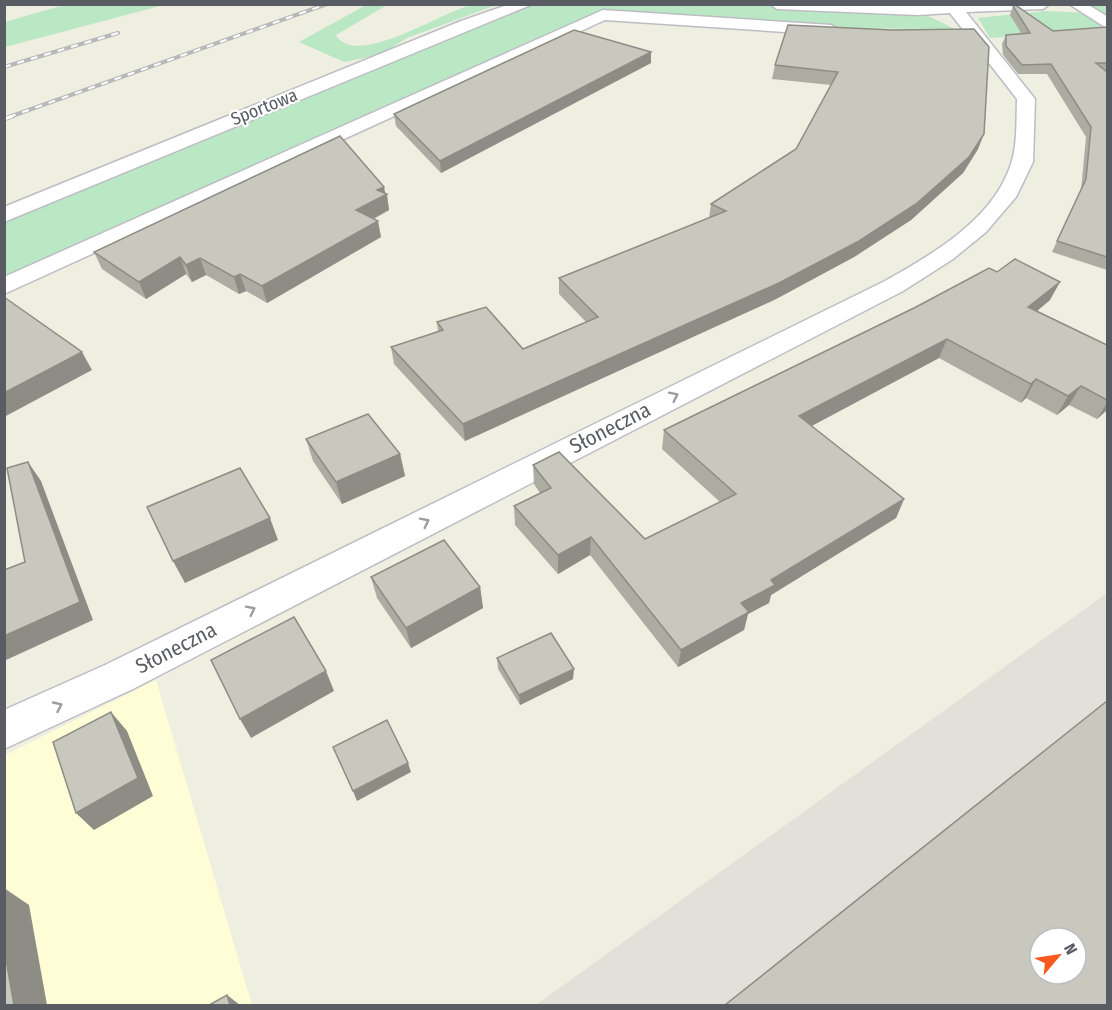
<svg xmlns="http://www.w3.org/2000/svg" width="1112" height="1010" font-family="'Fira Sans Condensed',sans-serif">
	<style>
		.commercial { fill: #fffdd5 }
		.industrial { fill: #e1e0d9; fill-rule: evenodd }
		.green { fill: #bbe8c4 }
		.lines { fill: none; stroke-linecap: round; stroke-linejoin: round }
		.minor-casing { stroke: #bcbdc4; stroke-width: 3 }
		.minor { fill: #fff; fill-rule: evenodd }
		.rail-far1-casing { stroke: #b7b8b8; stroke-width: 4 }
		.rail-casing { stroke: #b7b8b8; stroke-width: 4.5 }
		.rail-far1 { stroke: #fff; stroke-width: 2; stroke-dasharray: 7; stroke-linecap: butt }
		.rail { stroke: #fff; stroke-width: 3; stroke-dasharray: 9; stroke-linecap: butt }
		.wall { fill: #adaca3 }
		.shaded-wall { fill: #8d8c85 }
		.building { fill: #c9c8be; stroke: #8d8c85; stroke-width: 1.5; fill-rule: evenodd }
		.oneway { stroke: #9c9da1 }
		.labels { text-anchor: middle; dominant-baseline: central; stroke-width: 4.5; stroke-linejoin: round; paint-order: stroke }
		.far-street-label { font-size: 18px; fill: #5a5c63; stroke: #fff }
		.street-label { font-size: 21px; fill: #5a5c63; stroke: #fff }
	</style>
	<rect width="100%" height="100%" fill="#eeeee1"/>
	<polygon class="commercial" points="156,680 252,1005 5,1006 5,755"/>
	<path class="industrial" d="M1107 593V1005H536ZM1040 938H1076V974H1040Z"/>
	<g class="green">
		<polygon points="67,4 164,4 164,5 5,47 5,22"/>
		<polygon points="737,4 924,14 955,29 812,28 611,12 5,279 5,223 514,12 538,4"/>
		<path d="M366 5H387L336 35C356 70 446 9 472 5 480 3 488 5 496 5L407 38 380 55 344 62 299 42Z"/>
		<polygon points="1107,5 1107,31 990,38 978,18 1045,11 1090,13 1093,6"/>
	</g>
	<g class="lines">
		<g class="minor-casing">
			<g id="minor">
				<polygon points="510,4 533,4 4,222 4,207 461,21"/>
				<path d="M770 4H1050L1043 9 966 12 1035 99 1033 162 1016 197 986 232 953 259 903 291 133 689 4 749V710L105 665 885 281C930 256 988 222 1008 172 1018 150 1016 124 1017 99L950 13 918 15 777 9Z"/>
				<polygon points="1069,4 1087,4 1108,17 1108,29"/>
				<polygon points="603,10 831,25 839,30 831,35 605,20 4,294 4,277"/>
			</g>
		</g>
		<use href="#minor" class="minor"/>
		<g class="rail-far1-casing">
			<g id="rail-far1">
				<polyline points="4,67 118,33"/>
				<polyline points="9,117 327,4"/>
			</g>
		</g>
		<g class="rail-casing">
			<polyline id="rail" points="4,119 13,116"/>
		</g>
		<use href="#rail-far1" class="rail-far1"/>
		<use href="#rail" class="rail"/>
	</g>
	<g class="wall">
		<polygon points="1013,6 1053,31 1107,27 1107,270 1052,252 1081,190 1086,137 1047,74 1018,74 1003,55 1002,44 1006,35 1021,33 1010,15"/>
		<polygon points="788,25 978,149 963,173 911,220 854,257 776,299 465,441 394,364 391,347 438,332 437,322 523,349 586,322 559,294 559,278 709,218 711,204 796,149 831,85 772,79 775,65"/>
		<polygon points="651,63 441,173 396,126 394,114"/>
		<polygon points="384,187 389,210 374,219 381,237 267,303 246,291 239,294 206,275 192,282 186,274 146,299 102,269 94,252"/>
		<polygon points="1050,300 1037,311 1107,345 1107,410 1097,419 1069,405 1057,415 1026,398 1021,403 939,358 811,426 904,499 896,518 771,595 769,603 748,614 744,630 678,667 590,555 558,574 515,525 514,506 540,493 534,484 533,465 645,539 720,502 662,449 664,430"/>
		<polygon points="306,439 400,454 405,476 342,504 313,461"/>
		<polygon points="371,577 480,587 483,608 411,648 377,598"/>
		<polygon points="497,658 573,679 520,705 498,669"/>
	</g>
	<g class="shaded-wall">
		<polygon points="651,52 651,63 441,173 440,161"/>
		<polygon points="984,134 978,149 963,173 911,220 854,257 776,299 465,441 463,424"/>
		<polygon points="384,187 385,195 387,194 389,210 359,226 356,210 377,190"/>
		<polygon points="378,221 381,237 267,303 262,286"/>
		<polygon points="180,257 186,274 146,299 139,282"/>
		<polygon points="200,258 206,275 192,282 186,265"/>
		<polygon points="240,274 246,291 239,294 234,277"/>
		<polygon points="1060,282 1050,300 1019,326 1028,307"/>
		<polygon points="947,339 939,358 793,436 799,416"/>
		<polygon points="82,352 92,370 4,417 4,393"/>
		<polygon points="1036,379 1026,398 1021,403 1031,384"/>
		<polygon points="1081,386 1069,405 1057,415 1068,396"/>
		<polygon points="1107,403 1107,410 1097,419"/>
		<polygon points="400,454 405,476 342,504 336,482"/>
		<polygon points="28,462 41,481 93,620 4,661 4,636 80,602"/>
		<polygon points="904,499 896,518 771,595 769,603 748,614 744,630 678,667 681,650 741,603 771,580"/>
		<polygon points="270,518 278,540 185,583 173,561"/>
		<polygon points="591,537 590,555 558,574 558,555"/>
		<polygon points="480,587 483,608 411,648 406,628"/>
		<polygon points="574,669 573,679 520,705 519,695"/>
		<polygon points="326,671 334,691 251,738 240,719"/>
		<polygon points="111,712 127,731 153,796 94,830 76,813"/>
		<polygon points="408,763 411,772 357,801 353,791"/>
		<polygon points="4,888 29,905 47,1005 14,1005 4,948"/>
		<polygon points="227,995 240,1005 230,1005"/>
	</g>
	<g class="building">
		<polygon points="1014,4 1053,31 1107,27 1107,63 1096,63 1107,72 1107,257 1057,241 1086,179 1091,127 1051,64 1022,65 1006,46 1006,35 1030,33 1013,6"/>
		<polygon points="788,25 892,30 974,29 989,47 984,134 969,157 916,204 859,241 779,283 463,424 391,347 443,330 437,322 486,307 523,349 598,317 559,278 726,211 711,204 796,149 838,72 775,65"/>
		<polygon points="574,30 651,52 440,161 394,114"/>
		<polygon points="340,136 384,187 377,190 387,194 356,210 378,221 262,286 240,274 234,277 200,258 186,265 180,257 139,282 94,252"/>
		<polygon points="1015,259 1060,282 1028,307 1107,345 1107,400 1081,386 1068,396 1036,379 1031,384 947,339 799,416 904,499 771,580 775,585 741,603 749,612 681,650 591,537 558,555 514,506 551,488 533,465 559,452 645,539 736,494 664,430 916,307 989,268 997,272"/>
		<polygon points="4,297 82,352 4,393"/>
		<polygon points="368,414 400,454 336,482 306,439"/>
		<polygon points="28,462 80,602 4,636 4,570 25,562 7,468"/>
		<polygon points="240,468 270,518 173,561 147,507"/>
		<polygon points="444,540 480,587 406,628 371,577"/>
		<polygon points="294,617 326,671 240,719 211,660"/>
		<polygon points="551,633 574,669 519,695 497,658"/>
		<path d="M1107 701V1005H725ZM1040 938H1076V974H1040Z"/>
		<polygon points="111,712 138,778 76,813 53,742"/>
		<polygon points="387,720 408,763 353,791 333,747"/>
		<polygon points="4,948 14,1005 4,1005"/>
		<polygon points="227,995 230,1005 209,1005"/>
	</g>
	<defs><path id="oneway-chevron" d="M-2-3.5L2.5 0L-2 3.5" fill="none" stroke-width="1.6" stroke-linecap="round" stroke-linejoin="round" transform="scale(1.5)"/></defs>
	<g class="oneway">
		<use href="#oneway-chevron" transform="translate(674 396) rotate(-26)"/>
		<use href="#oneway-chevron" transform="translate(425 522) rotate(-27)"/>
		<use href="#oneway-chevron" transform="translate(251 610) rotate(-27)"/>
		<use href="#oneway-chevron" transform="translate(58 706) rotate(-25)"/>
	</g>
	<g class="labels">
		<g class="far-street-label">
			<text transform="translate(264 107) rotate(-22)">Sportowa</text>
		</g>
		<g class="street-label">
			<text transform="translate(610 428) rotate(-27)">Słoneczna</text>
			<text transform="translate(176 648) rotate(-27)">Słoneczna</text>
		</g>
	</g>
	<rect width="1112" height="1010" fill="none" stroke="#5a5c63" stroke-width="12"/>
	<g transform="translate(1058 956) rotate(61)"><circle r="28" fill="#ffffff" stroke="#bdbec1" stroke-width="1.5"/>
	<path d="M0-4.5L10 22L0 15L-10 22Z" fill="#f7591e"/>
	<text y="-9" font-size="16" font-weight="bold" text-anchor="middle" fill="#5a5c63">N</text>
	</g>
</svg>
